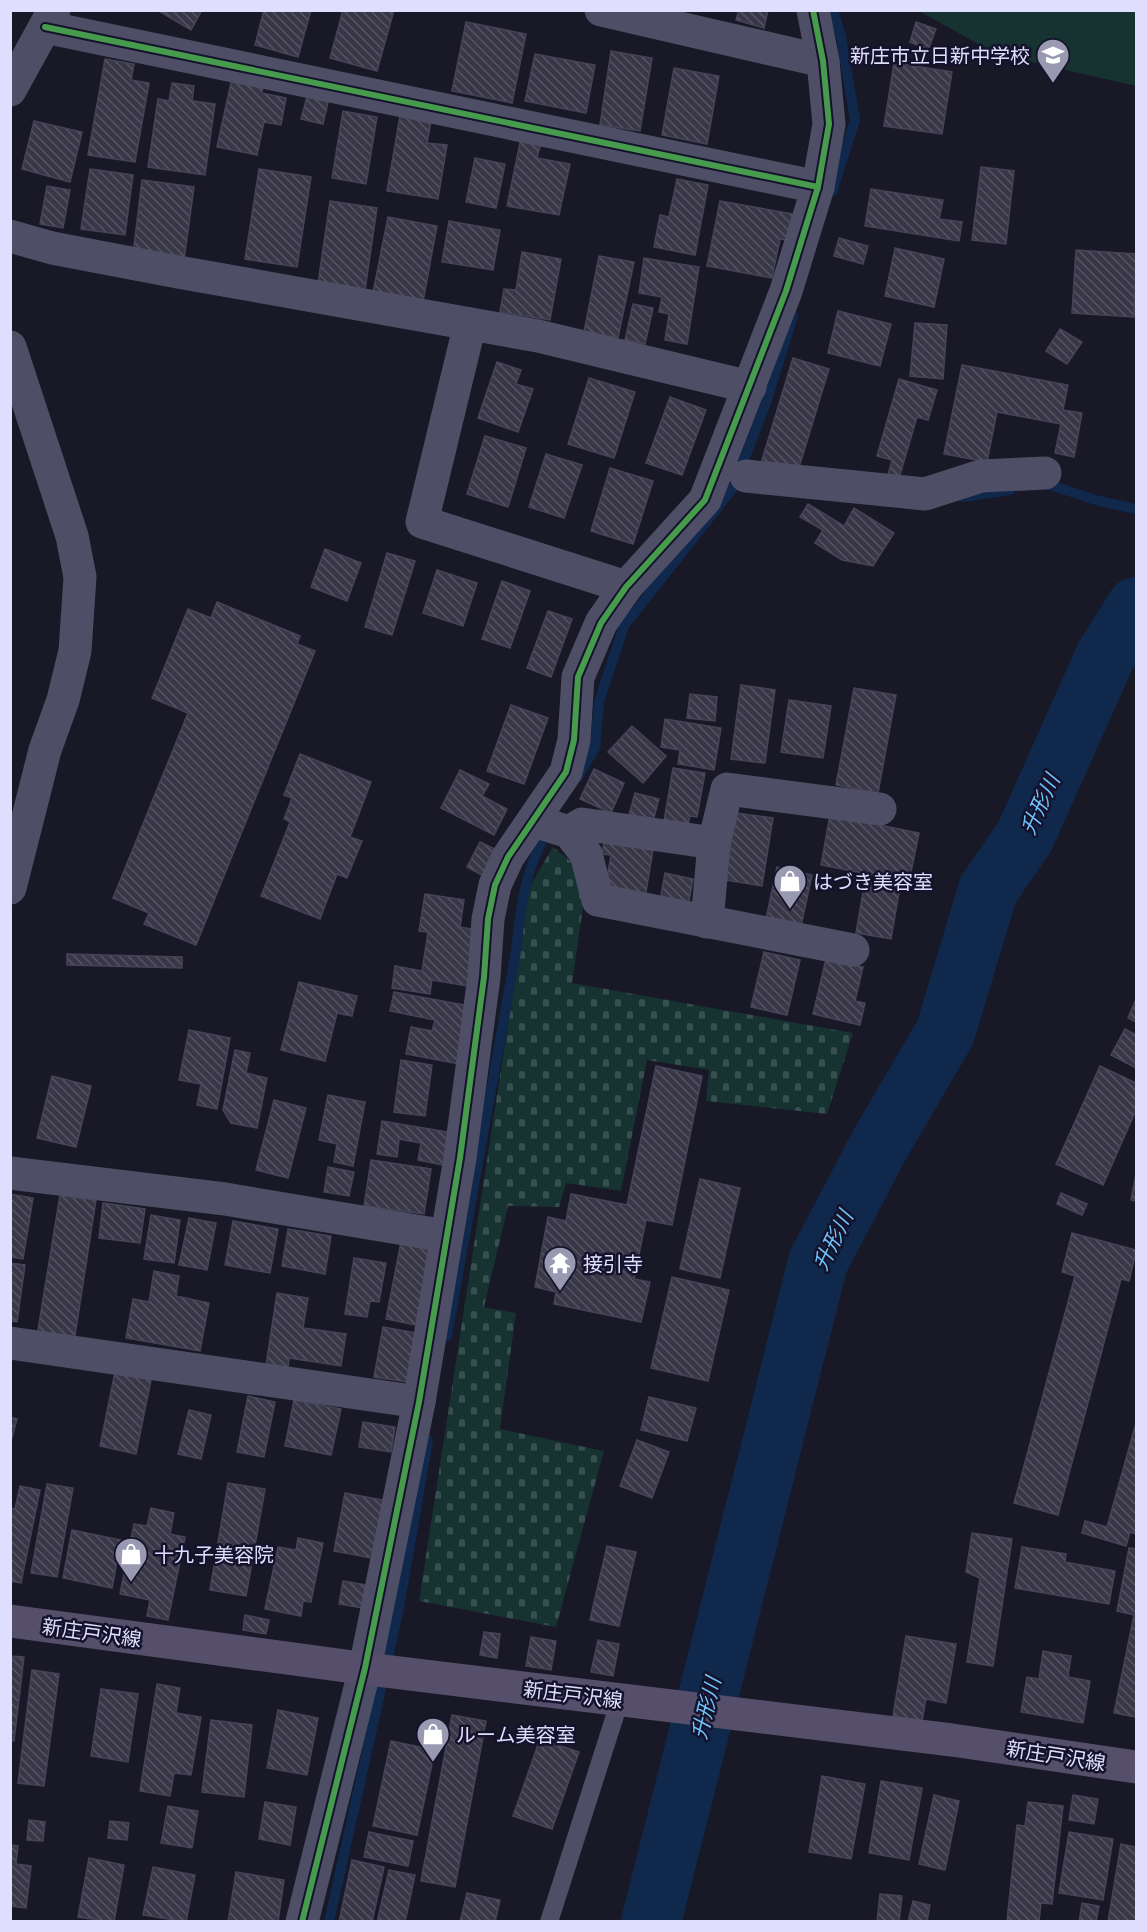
<svg xmlns="http://www.w3.org/2000/svg" width="1147" height="1932" font-family="'Exo 2','Noto Sans JP',sans-serif">
	<style>
		.grass { fill: #163231 }
		.cemetery { fill: url(#cemetery-stones) }
		.lines { fill: none; stroke-linecap: round; stroke-linejoin: round }
		.stream { stroke: #0f284b; stroke-width: 10 }
		.river { stroke: #0f284b; stroke-width: 60 }
		.building { fill: url(#building-back-hatch); stroke: #464358; stroke-width: 1.5 }
		.lane { stroke: #4e4e66; stroke-width: 18 }
		.street { stroke: #4e4e66; stroke-width: 33 }
		.primary { stroke: #564f6b; stroke-width: 33 }
		.cycleway-casing { stroke: #15122c; stroke-width: 10 }
		.cycleway { stroke: #469c4c; stroke-width: 6 }
		.labels { text-anchor: middle; dominant-baseline: central; stroke-width: 5; stroke-linejoin: round; paint-order: stroke }
		.poi-label { font-size: 20px; fill: #e0defe; stroke: #15122c; text-anchor: start }
		.street-label { font-size: 20px; fill: #e0defe; stroke: #15122c }
		.water-label { font-size: 21px; font-style: italic; fill: #6ec3fc; stroke: #15122c }
	</style>
	<defs>
		<pattern id="cemetery-stones" width="16" height="16" patternUnits="userSpaceOnUse" patternTransform="scale(1.5)"><rect width="16" height="16" fill="#163231"/><path d="M2 7V4a2 2 0 0 1 4 0v3zM10 15v-3a2 2 0 0 1 4 0v3z" fill="#384f50"/></pattern>
		<pattern id="building-back-hatch" width="6" height="6" patternUnits="userSpaceOnUse" patternTransform="scale(1.5)"><rect width="6" height="6" fill="#393747"/><path d="M-1 5l2 2M0 0l6 6M5-1l2 2" fill="none" stroke="#555463"/></pattern>
	</defs>
	<rect width="100%" height="100%" fill="#191826"/>
	<polygon class="grass" points="919,11 1136,11 1136,86 996,54"/>
	<polygon class="cemetery" points="553,847 573,863 583,907 572,983 853,1033 827,1114 706,1101 709,1070 647,1060 621,1191 566,1183 559,1207 508,1206 484,1307 516,1313 500,1429 604,1451 556,1627 419,1601 529,888"/>
	<g class="lines">
		<g class="stream">
			<polyline points="832,192 855,120 841,36 833,10"/>
			<polyline points="1040,485 1047,484 1099,501 1136,509"/>
			<polyline points="963,497 1010,490"/>
			<polyline points="578,777 595,748 599,702 624,626 733,488 766,403 793,316"/>
			<path d="M447 1336 516 951C521 904 524 872 548 830"/>
			<polyline points="329,1922 399,1608 428,1440"/>
		</g>
		<polyline class="river" points="651,1922 818,1262 880,1144 945,1033 988,890 1025,836 1105,657 1136,607"/>
	</g>
	<g class="building">
		<polygon points="157,10 202,10 191,30"/>
		<polygon points="264,10 311,10 298,57 255,45"/>
		<polygon points="343,10 394,10 377,71 330,58"/>
		<polygon points="739,10 768,10 764,28 736,20"/>
		<polygon points="466,22 526,34 512,103 452,91"/>
		<polygon points="916,22 936,29 928,50 910,42"/>
		<polygon points="611,51 652,58 640,131 600,125"/>
		<polygon points="535,54 595,65 586,113 525,101"/>
		<polygon points="105,59 134,64 131,80 149,83 135,162 88,155"/>
		<polygon points="894,63 952,72 942,134 884,126"/>
		<polygon points="674,68 719,76 707,144 662,135"/>
		<polygon points="232,78 263,84 262,93 286,98 281,125 264,122 257,155 217,147"/>
		<polygon points="172,83 194,86 192,101 215,104 205,175 148,167 158,99 169,101"/>
		<polygon points="308,93 329,98 323,124 301,119"/>
		<polygon points="343,111 377,117 366,184 332,178"/>
		<polygon points="400,116 431,121 427,143 447,145 438,199 387,191"/>
		<polygon points="34,121 82,132 70,182 22,169"/>
		<polygon points="521,138 541,142 537,158 570,164 559,215 507,206"/>
		<polygon points="475,158 505,164 496,208 466,202"/>
		<polygon points="981,167 1014,171 1006,244 972,240"/>
		<polygon points="90,169 133,175 125,235 81,229"/>
		<polygon points="259,169 311,177 297,267 245,259"/>
		<polygon points="677,179 708,185 695,255 654,247 660,215 669,217"/>
		<polygon points="142,180 194,187 184,260 133,254"/>
		<polygon points="47,186 70,190 63,228 40,224"/>
		<polygon points="871,189 943,200 939,219 962,222 959,241 865,226"/>
		<polygon points="330,201 377,208 364,297 317,290"/>
		<polygon points="720,201 793,214 788,240 780,239 772,278 707,266"/>
		<polygon points="388,217 437,226 422,307 372,297"/>
		<polygon points="449,221 500,230 493,270 442,262"/>
		<polygon points="839,238 868,246 863,264 834,256"/>
		<polygon points="895,248 944,259 934,307 885,296"/>
		<polygon points="1076,250 1136,254 1134,317 1072,313"/>
		<polygon points="522,252 561,259 550,320 500,312 504,289 516,290"/>
		<polygon points="599,256 634,262 618,338 584,332"/>
		<polygon points="644,258 699,267 687,344 665,340 669,314 659,312 662,297 639,293"/>
		<polygon points="633,304 653,308 645,344 625,340"/>
		<polygon points="838,311 891,324 880,366 828,353"/>
		<polygon points="915,323 947,325 943,379 910,376"/>
		<polygon points="1060,329 1082,342 1067,364 1046,351"/>
		<polygon points="793,358 829,369 797,474 761,463"/>
		<polygon points="497,362 521,370 516,384 533,389 518,432 478,418"/>
		<polygon points="962,365 1068,385 1063,410 1082,413 1074,457 1055,453 1061,424 997,412 987,462 944,454"/>
		<polygon points="589,378 635,392 614,458 568,444"/>
		<polygon points="899,379 937,390 928,420 917,417 899,478 888,475 892,460 877,456"/>
		<polygon points="670,397 706,410 682,475 646,463"/>
		<polygon points="485,436 526,448 508,507 467,494"/>
		<polygon points="546,454 582,465 564,518 529,507"/>
		<polygon points="610,468 653,481 633,544 591,531"/>
		<polygon points="808,504 844,526 854,508 894,533 873,566 842,560 815,543 823,530 800,517"/>
		<polygon points="325,549 361,563 347,601 311,587"/>
		<polygon points="387,553 415,561 392,635 365,627"/>
		<polygon points="437,570 477,583 463,626 423,613"/>
		<polygon points="502,581 530,591 510,648 482,639"/>
		<polygon points="217,602 300,636 297,644 315,651 196,945 144,924 149,913 113,898 188,713 152,698 188,609 211,618"/>
		<polygon points="548,611 572,619 551,677 527,668"/>
		<polygon points="741,685 775,690 765,763 731,759"/>
		<polygon points="854,688 896,695 878,793 836,785"/>
		<polygon points="690,694 717,697 715,721 687,718"/>
		<polygon points="789,700 831,706 823,758 781,752"/>
		<polygon points="511,705 548,718 524,784 487,771"/>
		<polygon points="665,719 721,728 714,770 678,764 680,750 661,747"/>
		<polygon points="632,726 666,756 643,783 608,752"/>
		<polygon points="300,754 371,782 350,837 362,841 347,878 337,874 320,919 261,896 290,822 284,819 292,798 284,795"/>
		<polygon points="673,768 705,773 697,817 690,816 688,825 664,821"/>
		<polygon points="594,769 624,783 611,813 580,799"/>
		<polygon points="460,770 489,784 482,796 507,809 494,835 441,808"/>
		<polygon points="635,793 659,799 653,821 629,815"/>
		<polygon points="736,813 773,818 762,886 725,880"/>
		<polygon points="830,815 919,833 909,882 821,865"/>
		<polygon points="605,836 654,844 645,898 605,891 611,855 602,854"/>
		<polygon points="480,842 501,852 487,878 467,867"/>
		<polygon points="777,867 812,875 801,926 766,919"/>
		<polygon points="665,873 693,879 688,906 660,901"/>
		<polygon points="865,881 900,887 891,939 856,933"/>
		<polygon points="425,894 464,900 460,927 482,931 473,987 432,980 430,994 392,988 395,966 422,971 428,932 419,931"/>
		<polygon points="764,952 800,960 787,1015 751,1007"/>
		<polygon points="67,954 182,957 182,968 67,965"/>
		<polygon points="826,959 863,967 855,1001 865,1003 860,1025 813,1014"/>
		<polygon points="299,982 357,996 352,1016 337,1013 325,1061 281,1050"/>
		<polygon points="394,992 470,1006 460,1064 406,1054 411,1027 432,1031 435,1020 390,1011"/>
		<polygon points="1136,999 1136,1022 1128,1018"/>
		<polygon points="1125,1029 1136,1035 1136,1068 1111,1055"/>
		<polygon points="189,1030 230,1038 217,1109 197,1105 201,1084 179,1080"/>
		<polygon points="235,1050 250,1053 246,1073 267,1078 257,1128 231,1123 223,1110"/>
		<polygon points="401,1060 432,1065 425,1116 394,1112"/>
		<polygon points="656,1066 702,1076 672,1225 646,1220 634,1279 650,1282 641,1322 554,1304 556,1292 535,1287 548,1217 566,1221 571,1194 627,1205"/>
		<polygon points="1100,1066 1136,1083 1136,1110 1103,1185 1056,1164"/>
		<polygon points="52,1076 91,1086 76,1147 37,1138"/>
		<polygon points="328,1095 365,1102 353,1166 334,1162 337,1144 319,1140"/>
		<polygon points="274,1100 306,1108 288,1178 256,1170"/>
		<polygon points="382,1121 448,1132 443,1165 418,1160 421,1143 399,1139 397,1157 377,1154"/>
		<polygon points="371,1160 431,1169 424,1214 364,1206"/>
		<polygon points="328,1167 354,1172 349,1196 324,1192"/>
		<polygon points="1136,1174 1136,1201 1131,1200"/>
		<polygon points="700,1179 740,1188 720,1278 680,1269"/>
		<polygon points="1061,1193 1087,1204 1082,1215 1057,1204"/>
		<polygon points="10,1194 33,1198 23,1259 10,1257"/>
		<polygon points="60,1195 96,1200 74,1342 37,1336"/>
		<polygon points="103,1203 145,1209 140,1243 99,1238"/>
		<polygon points="151,1215 180,1220 174,1263 144,1259"/>
		<polygon points="189,1218 216,1223 207,1270 179,1265"/>
		<polygon points="233,1221 278,1229 270,1273 225,1265"/>
		<polygon points="288,1229 331,1236 325,1274 282,1266"/>
		<polygon points="1072,1233 1136,1250 1136,1252 1129,1281 1121,1279 1058,1515 1014,1503 1075,1276 1062,1272"/>
		<polygon points="401,1242 435,1249 421,1326 386,1319"/>
		<polygon points="354,1258 386,1263 379,1302 370,1301 367,1317 345,1314"/>
		<polygon points="10,1263 25,1265 17,1322 10,1321"/>
		<polygon points="154,1271 179,1276 176,1296 209,1303 200,1351 126,1338 133,1299 149,1302"/>
		<polygon points="672,1277 729,1290 708,1381 651,1368"/>
		<polygon points="277,1293 308,1298 303,1328 346,1334 341,1366 289,1358 288,1368 266,1365"/>
		<polygon points="383,1327 417,1333 408,1382 374,1377"/>
		<polygon points="115,1372 151,1380 136,1454 100,1446"/>
		<polygon points="248,1396 275,1402 264,1457 237,1452"/>
		<polygon points="649,1397 696,1408 687,1441 641,1430"/>
		<polygon points="294,1400 341,1409 331,1455 285,1446"/>
		<polygon points="189,1410 211,1415 201,1459 178,1454"/>
		<polygon points="10,1417 17,1419 10,1445"/>
		<polygon points="363,1422 395,1427 391,1452 359,1447"/>
		<polygon points="1136,1423 1136,1534 1130,1532 1126,1546 1082,1533 1085,1521 1107,1527"/>
		<polygon points="637,1440 669,1452 652,1498 620,1486"/>
		<polygon points="228,1483 265,1489 246,1596 210,1590"/>
		<polygon points="47,1484 73,1488 57,1577 31,1573"/>
		<polygon points="20,1486 40,1490 21,1583 10,1581 10,1508 15,1509"/>
		<polygon points="345,1493 388,1501 376,1559 334,1551"/>
		<polygon points="151,1508 174,1513 170,1534 185,1537 168,1620 147,1616 150,1600 120,1594 134,1524 147,1526"/>
		<polygon points="72,1530 121,1540 112,1588 63,1578"/>
		<polygon points="972,1533 1012,1539 993,1666 967,1662 980,1578 966,1572"/>
		<polygon points="298,1538 323,1543 311,1602 303,1601 301,1616 265,1609 278,1547 296,1550"/>
		<polygon points="607,1546 636,1552 619,1626 590,1620"/>
		<polygon points="1022,1547 1066,1554 1065,1562 1115,1571 1109,1604 1015,1588"/>
		<polygon points="1129,1548 1136,1549 1136,1717 1114,1713 1134,1615 1117,1611"/>
		<polygon points="343,1581 373,1586 368,1609 339,1604"/>
		<polygon points="245,1615 269,1620 266,1634 243,1630"/>
		<polygon points="484,1632 500,1634 497,1658 480,1655"/>
		<polygon points="906,1636 956,1644 946,1703 926,1699 922,1721 893,1716"/>
		<polygon points="531,1637 556,1641 551,1670 526,1666"/>
		<polygon points="598,1640 619,1644 613,1676 591,1672"/>
		<polygon points="1043,1651 1071,1656 1068,1677 1090,1681 1083,1723 1021,1712 1027,1677 1039,1679"/>
		<polygon points="10,1656 24,1657 14,1741 10,1740"/>
		<polygon points="32,1670 59,1674 44,1786 18,1783"/>
		<polygon points="157,1684 180,1688 176,1713 201,1717 191,1775 174,1773 170,1796 140,1791"/>
		<polygon points="101,1689 138,1694 128,1762 91,1756"/>
		<polygon points="278,1710 318,1718 307,1775 267,1768"/>
		<polygon points="452,1715 486,1721 455,1887 421,1881"/>
		<polygon points="211,1720 252,1725 244,1797 202,1792"/>
		<polygon points="540,1739 579,1752 552,1829 513,1816"/>
		<polygon points="391,1741 435,1750 417,1835 373,1826"/>
		<polygon points="822,1776 865,1784 851,1859 809,1852"/>
		<polygon points="881,1781 922,1788 909,1860 869,1853"/>
		<polygon points="934,1795 959,1801 945,1870 919,1864"/>
		<polygon points="1073,1795 1098,1799 1094,1824 1069,1820"/>
		<polygon points="265,1802 296,1807 290,1845 259,1839"/>
		<polygon points="1028,1802 1063,1806 1052,1904 1041,1903 1039,1922 1007,1921 1017,1825 1025,1826"/>
		<polygon points="168,1806 198,1811 192,1848 161,1843"/>
		<polygon points="29,1820 45,1822 43,1841 27,1840"/>
		<polygon points="110,1821 129,1823 127,1840 108,1838"/>
		<polygon points="369,1832 413,1841 408,1866 364,1857"/>
		<polygon points="1069,1832 1113,1839 1103,1900 1059,1893"/>
		<polygon points="1121,1844 1136,1847 1136,1922 1108,1922"/>
		<polygon points="10,1845 18,1846 16,1864 31,1866 26,1908 10,1906"/>
		<polygon points="89,1858 124,1865 114,1922 78,1917"/>
		<polygon points="352,1860 384,1867 372,1922 339,1922"/>
		<polygon points="153,1867 195,1875 186,1922 143,1915"/>
		<polygon points="389,1870 415,1875 405,1922 377,1922"/>
		<polygon points="236,1872 284,1880 278,1922 228,1922"/>
		<polygon points="467,1893 500,1900 495,1922 460,1922"/>
		<polygon points="880,1894 902,1896 899,1922 877,1922"/>
		<polygon points="913,1901 930,1905 927,1922 908,1922"/>
		<polygon points="1082,1903 1099,1906 1096,1922 1079,1922"/>
	</g>
	<g class="lines">
		<polyline class="lane" points="549,1922 620,1700"/>
		<g class="street">
			<polyline points="601,10 823,61"/>
			<polyline points="45,27 818,187"/>
			<polyline points="10,90 54,10"/>
			<polyline points="10,236 52,248 178,272 538,336 750,387"/>
			<polyline points="470,324 422,522 626,587"/>
			<polyline points="10,347 72,536 80,577 75,651 63,700 45,750 10,888"/>
			<polyline points="746,476 925,494 981,476 1045,473"/>
			<polyline points="534,821 569,832 586,854 598,900 853,950"/>
			<polyline points="569,832 582,824 714,843"/>
			<polyline points="707,922 714,843 727,789 880,809"/>
			<polyline points="10,1173 225,1199 446,1236"/>
			<polyline points="10,1343 419,1402"/>
			<polyline points="302,1922 365,1668 419,1402 460,1158 484,977 488,919 495,885 508,857 566,772 574,740 578,677 601,623 626,587 705,500 786,291 818,187 829,124 823,61 813,10"/>
		</g>
		<polyline class="primary" points="10,1621 368,1669 952,1740 1136,1767"/>
		<g class="cycleway-casing">
			<g id="cycleway">
				<polyline points="45,27 818,187"/>
				<polyline points="302,1922 365,1668 419,1402 460,1158 484,977 488,919 495,885 508,857 566,772 574,740 578,677 601,623 626,587 705,500 786,291 818,187 829,124 823,61 813,10"/>
			</g>
		</g>
		<use href="#cycleway" class="cycleway"/>
	</g>
	<defs>
		<g id="school-pin" transform="scale(1.725)"><path d="M0 17L-7.5 6A9.5 9.5 0 1 1 7.5 6Z" fill="#9a99b2" stroke="#15122c"/><path d="M0-5L7-2L0 1L-7-2ZM-4 1L0 2.5L4 1V4Q0 6-4 4Z" fill="#fff"/></g>
		<g id="shop-pin" transform="scale(1.725)"><path d="M0 17L-7.5 6A9.5 9.5 0 1 1 7.5 6Z" fill="#9a99b2" stroke="#15122c"/><path d="M-5-2.5h2.3a2.7 3.5 0 0 1 5.4 0H5L5.5 6h-11ZM-1.5-2.5h3a1.5 2.3 0 0 0-3 0Z" fill="#fff"/></g>
		<g id="temple-pin" transform="scale(1.725)"><path d="M0 17L-7.5 6A9.5 9.5 0 1 1 7.5 6Z" fill="#9a99b2" stroke="#15122c"/><path d="M0-6L5-2H3V0L6.5 2.5H4V6H1.5V3h-3V6H-4V2.5H-6.5L-3 0V-2H-5Z" fill="#fff"/></g>
	</defs>
	<g fill-rule="evenodd">
		<use href="#school-pin" x="1053" y="55"/>
		<use href="#shop-pin" x="790" y="881"/>
		<use href="#temple-pin" x="560" y="1263"/>
		<use href="#shop-pin" x="131" y="1554"/>
		<use href="#shop-pin" x="433" y="1734"/>
	</g>
	<g class="labels">
		<g class="poi-label">
			<text x="1030" y="55" text-anchor="end">新庄市立日新中学校</text>
			<text x="813" y="881">はづき美容室</text>
			<text x="583" y="1263">接引寺</text>
			<text x="154" y="1554">十九子美容院</text>
			<text x="456" y="1734">ルーム美容室</text>
		</g>
		<g class="street-label">
			<text transform="translate(92 1632) rotate(8)">新庄戸沢線</text>
			<text transform="translate(573 1694) rotate(7)">新庄戸沢線</text>
			<text transform="translate(1056 1755) rotate(9)">新庄戸沢線</text>
		</g>
		<g class="water-label">
			<text transform="translate(1039 804) rotate(-65)">升形川</text>
			<text transform="translate(832 1240) rotate(-64)">升形川</text>
			<text transform="translate(705 1708) rotate(-76)">升形川</text>
		</g>
	</g>
	<rect width="1147" height="1932" fill="none" stroke="#e0defe" stroke-width="24"/>
</svg>
